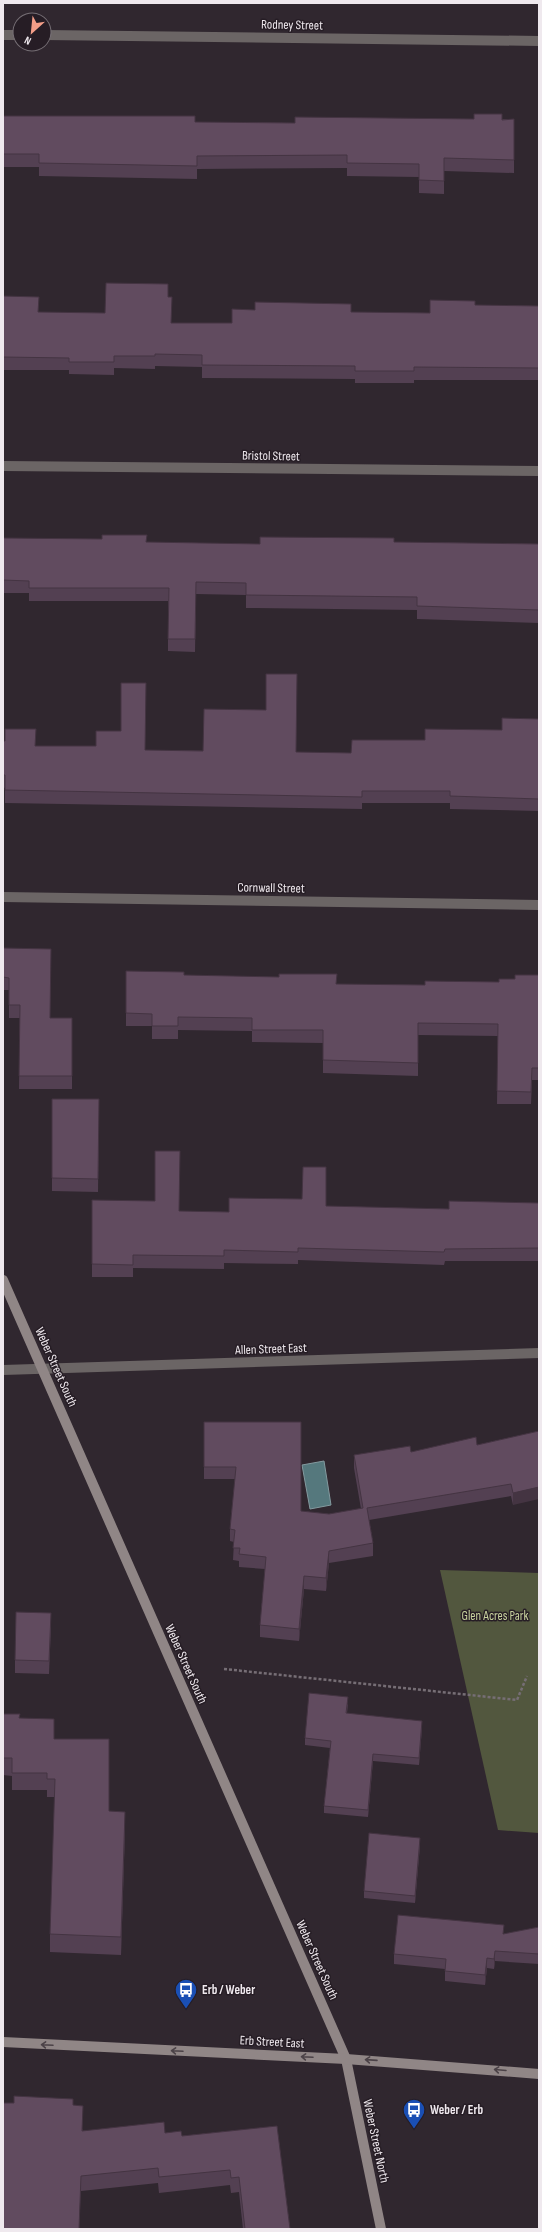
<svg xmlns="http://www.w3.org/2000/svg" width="542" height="2232" font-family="'Sofia Sans Condensed',sans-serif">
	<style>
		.green { fill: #52573e }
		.water { fill: #55787d; stroke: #839a9f }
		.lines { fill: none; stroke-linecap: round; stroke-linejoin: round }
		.path { stroke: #766e75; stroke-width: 2.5; stroke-dasharray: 3 2; stroke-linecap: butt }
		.minor { stroke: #6b6565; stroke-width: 10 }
		.secondary { stroke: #908686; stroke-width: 10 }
		.wall { fill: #534052 }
		.shaded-wall { fill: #443442 }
		.building { fill: #614b5f; stroke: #443442 }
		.oneway { stroke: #4b4247 }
		.labels { text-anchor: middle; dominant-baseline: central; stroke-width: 3; stroke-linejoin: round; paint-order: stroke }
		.street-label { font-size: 13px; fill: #efe9ee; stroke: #261d25 }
		.park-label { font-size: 13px; fill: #c8d29e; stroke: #261d25 }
		.poi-label { font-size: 13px; font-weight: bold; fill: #efe9ee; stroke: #261d25; text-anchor: start }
	</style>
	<rect width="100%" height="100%" fill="#30272f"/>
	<polygon class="green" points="440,1570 539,1573 539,1833 498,1830"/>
	<polygon class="water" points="324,1461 331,1505 310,1509 302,1465"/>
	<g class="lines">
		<polyline class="path" points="224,1669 517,1700 527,1676"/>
		<g class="minor">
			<polyline points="3,35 20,35"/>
			<polyline points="44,35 539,41"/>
			<polyline points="3,466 539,471"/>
			<polyline points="3,897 539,905"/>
			<polyline points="3,1370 539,1353"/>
		</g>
		<g class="secondary">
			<polyline points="3,1280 346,2059 381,2229"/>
			<polyline points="3,2042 346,2059 539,2074"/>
		</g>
	</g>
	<g class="wall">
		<polygon points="3,116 195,122 295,123 514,119 514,173 444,171 444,194 419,193 419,177 347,176 347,168 197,169 197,179 39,176 39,167 3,167"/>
		<polygon points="3,296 39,312 105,313 168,297 171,323 232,323 351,312 430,313 475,305 539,306 539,380 414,380 414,383 355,383 355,379 202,378 202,367 155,366 155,369 114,368 114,375 69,374 69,370 3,370"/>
		<polygon points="3,538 147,542 260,544 394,542 539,544 539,623 417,619 417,610 246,608 246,595 196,594 195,652 168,651 168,601 29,601 29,593 3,593"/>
		<polygon points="539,719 539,811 450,809 450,803 362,803 362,809 5,803 5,788 3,787 3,741 36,746 145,750 351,753 425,740 502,730"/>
		<polygon points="3,948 50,1018 72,1018 72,1089 19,1089 20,1018 9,1018 9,990 3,990"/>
		<polygon points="126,971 184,975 336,984 425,985 499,982 539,975 539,1080 532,1080 531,1104 497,1104 498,1036 418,1035 418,1076 323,1073 323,1043 252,1042 252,1031 178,1030 178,1039 152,1039 152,1026 126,1026"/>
		<polygon points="52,1099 99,1099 98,1192 52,1191"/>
		<polygon points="92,1200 179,1211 229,1212 326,1206 449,1209 539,1203 539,1261 445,1261 444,1265 298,1260 298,1264 224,1263 224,1269 133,1268 133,1277 92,1277"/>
		<polygon points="204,1422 301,1511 329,1514 361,1509 354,1468 354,1455 411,1452 477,1445 539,1431 513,1505 511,1496 369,1520 373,1543 373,1556 329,1563 326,1591 304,1589 299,1641 260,1637 260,1625 265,1569 239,1567 239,1561 233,1560 234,1542 230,1541 230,1529 235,1479 204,1479"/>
		<polygon points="51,1626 49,1674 15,1673 15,1660"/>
		<polygon points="348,1704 347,1713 422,1728 419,1765 373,1761 368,1817 324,1813 324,1806 330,1748 305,1745 305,1738"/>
		<polygon points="3,1714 20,1718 54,1739 109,1812 125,1830 121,1955 50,1952 50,1934 55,1797 47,1797 47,1790 12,1790 12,1776 3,1775"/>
		<polygon points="420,1845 415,1903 364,1898 364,1891"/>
		<polygon points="539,1927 539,1964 495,1961 494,1969 487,1968 485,1985 445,1981 445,1969 394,1964 394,1954 504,1934"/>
		<polygon points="73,2105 83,2131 165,2133 182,2136 277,2126 290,2229 243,2229 239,2192 231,2193 230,2185 159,2193 158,2183 81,2191"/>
	</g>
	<g class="shaded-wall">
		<polygon points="539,1487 539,1499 513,1505 513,1493"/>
		<polygon points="329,1551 329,1563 326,1591 326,1578"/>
		<polygon points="304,1576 304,1589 299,1641 299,1629"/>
		<polygon points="422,1721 422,1728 419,1765 419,1758"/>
		<polygon points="373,1754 373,1761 368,1817 368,1810"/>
		<polygon points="125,1812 125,1830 121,1955 121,1937"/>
		<polygon points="420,1838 420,1845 415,1903 415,1896"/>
		<polygon points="495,1951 495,1961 494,1969 494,1959"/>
		<polygon points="487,1958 487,1968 485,1985 485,1975"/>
		<polygon points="81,2176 81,2191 79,2229"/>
	</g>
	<g class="building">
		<polygon points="474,114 502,114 502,120 514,119 514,160 444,158 444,181 419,180 419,164 347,163 347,155 197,156 197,166 39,163 39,154 3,154 3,116 195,116 195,122 295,123 295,117 474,119"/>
		<polygon points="106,283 168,284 168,297 172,297 171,323 232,323 232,309 255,310 255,302 351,304 351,312 430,313 430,300 475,301 475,305 539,306 539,368 414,367 414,371 355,371 355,366 202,365 202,355 155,354 155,356 114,356 114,362 69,362 69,358 3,357 3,296 39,297 38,312 105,313"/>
		<polygon points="102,535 147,535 146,542 260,544 260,537 394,538 394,542 539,544 539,610 417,606 417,597 246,595 246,583 196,582 195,639 168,639 169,588 29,588 29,581 3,580 3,538 102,539"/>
		<polygon points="266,674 297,674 296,752 351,753 352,740 425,740 425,729 502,730 502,718 539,719 539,799 450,796 450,791 362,791 362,797 5,790 5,775 3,775 3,741 5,741 5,729 36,729 35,746 96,746 96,731 121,731 121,683 146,683 145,750 203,751 204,709 266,710"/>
		<polygon points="3,948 51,949 50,1018 72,1018 72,1076 19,1076 20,1005 9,1005 9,978 3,977"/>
		<polygon points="126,971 184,972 184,975 279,977 279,974 337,974 336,984 425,985 425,981 499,982 499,979 515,979 515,975 539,975 539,1068 532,1068 531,1092 497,1091 498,1024 418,1023 418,1063 323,1060 323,1030 252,1030 252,1018 178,1017 178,1026 152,1026 152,1014 126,1013"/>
		<polygon points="52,1099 99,1099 98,1179 52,1178"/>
		<polygon points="155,1151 180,1151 179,1211 229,1212 229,1198 302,1199 303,1167 326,1167 326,1206 449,1209 449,1201 539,1203 539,1248 445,1249 444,1252 298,1248 298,1252 224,1250 224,1256 133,1255 133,1265 92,1264 92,1200 155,1201"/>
		<polygon points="204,1422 301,1422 301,1511 329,1514 363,1508 354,1455 410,1446 411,1452 476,1437 477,1445 539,1431 539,1487 513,1493 511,1484 367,1508 373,1543 329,1551 326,1578 304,1576 299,1629 260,1625 266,1557 239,1554 240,1548 233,1548 235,1530 230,1529 236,1467 204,1467"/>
		<polygon points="16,1612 51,1613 49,1661 15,1660"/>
		<polygon points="309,1693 348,1697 346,1713 422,1721 419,1758 373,1754 368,1810 324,1806 331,1741 305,1738"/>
		<polygon points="3,1714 20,1714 19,1718 54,1719 54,1739 109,1739 109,1811 125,1812 121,1937 50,1934 55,1779 47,1779 47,1773 12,1773 12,1758 3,1758"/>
		<polygon points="369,1833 420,1838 415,1896 364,1891"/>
		<polygon points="398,1915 504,1925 503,1934 539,1927 539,1954 495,1951 494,1959 487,1958 485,1975 445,1971 446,1959 394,1954"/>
		<polygon points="14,2096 73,2099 73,2105 83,2106 82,2131 164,2122 165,2133 181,2131 182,2136 277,2126 290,2229 245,2229 239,2177 231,2178 230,2170 159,2177 158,2168 81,2176 79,2229 3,2229 3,2103 14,2103"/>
	</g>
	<defs><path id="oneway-shaft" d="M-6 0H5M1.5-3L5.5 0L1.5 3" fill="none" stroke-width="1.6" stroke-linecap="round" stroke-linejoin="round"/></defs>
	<g class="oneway">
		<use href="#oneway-shaft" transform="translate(47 2045) rotate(-177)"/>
		<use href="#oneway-shaft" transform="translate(177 2051) rotate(-177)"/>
		<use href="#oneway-shaft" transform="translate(307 2057) rotate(-177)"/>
		<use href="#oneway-shaft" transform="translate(371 2060) rotate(-176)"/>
		<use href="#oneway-shaft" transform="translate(500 2070) rotate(-175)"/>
	</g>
	<defs>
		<g id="bus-pin" transform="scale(1.15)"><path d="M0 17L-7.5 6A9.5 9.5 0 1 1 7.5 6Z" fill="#1a4fb4" stroke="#261d25"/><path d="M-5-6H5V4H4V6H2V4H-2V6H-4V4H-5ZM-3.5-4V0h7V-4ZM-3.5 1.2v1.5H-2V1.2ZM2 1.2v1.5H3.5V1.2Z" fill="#fff"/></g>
	</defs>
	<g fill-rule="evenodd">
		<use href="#bus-pin" x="186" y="1990"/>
		<use href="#bus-pin" x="414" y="2110"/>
	</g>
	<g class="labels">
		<g class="street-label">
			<text transform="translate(292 25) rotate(1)">Rodney Street</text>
			<text transform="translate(271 456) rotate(1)">Bristol Street</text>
			<text transform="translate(271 888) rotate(1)">Cornwall Street</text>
			<text transform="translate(271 1349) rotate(-2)">Allen Street East</text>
			<text transform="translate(56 1367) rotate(66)">Weber Street South</text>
			<text transform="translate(186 1664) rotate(66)">Weber Street South</text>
			<text transform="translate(317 1960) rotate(66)">Weber Street South</text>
			<text transform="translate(272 2042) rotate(3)">Erb Street East</text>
			<text transform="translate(376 2141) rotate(78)">Weber Street North</text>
		</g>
		<g class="park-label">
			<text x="495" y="1616">Glen Acres Park</text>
		</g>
		<g class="poi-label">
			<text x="202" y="1990">Erb / Weber</text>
			<text x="430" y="2110">Weber / Erb</text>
		</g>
	</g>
	<rect width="542" height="2232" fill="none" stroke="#efe9ee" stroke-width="8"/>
	<g transform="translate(32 32) rotate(207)"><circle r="19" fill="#261d25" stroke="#766f75"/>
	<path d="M0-3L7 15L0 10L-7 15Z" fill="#f49e88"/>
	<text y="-6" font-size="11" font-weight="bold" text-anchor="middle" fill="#efe9ee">N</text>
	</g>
</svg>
